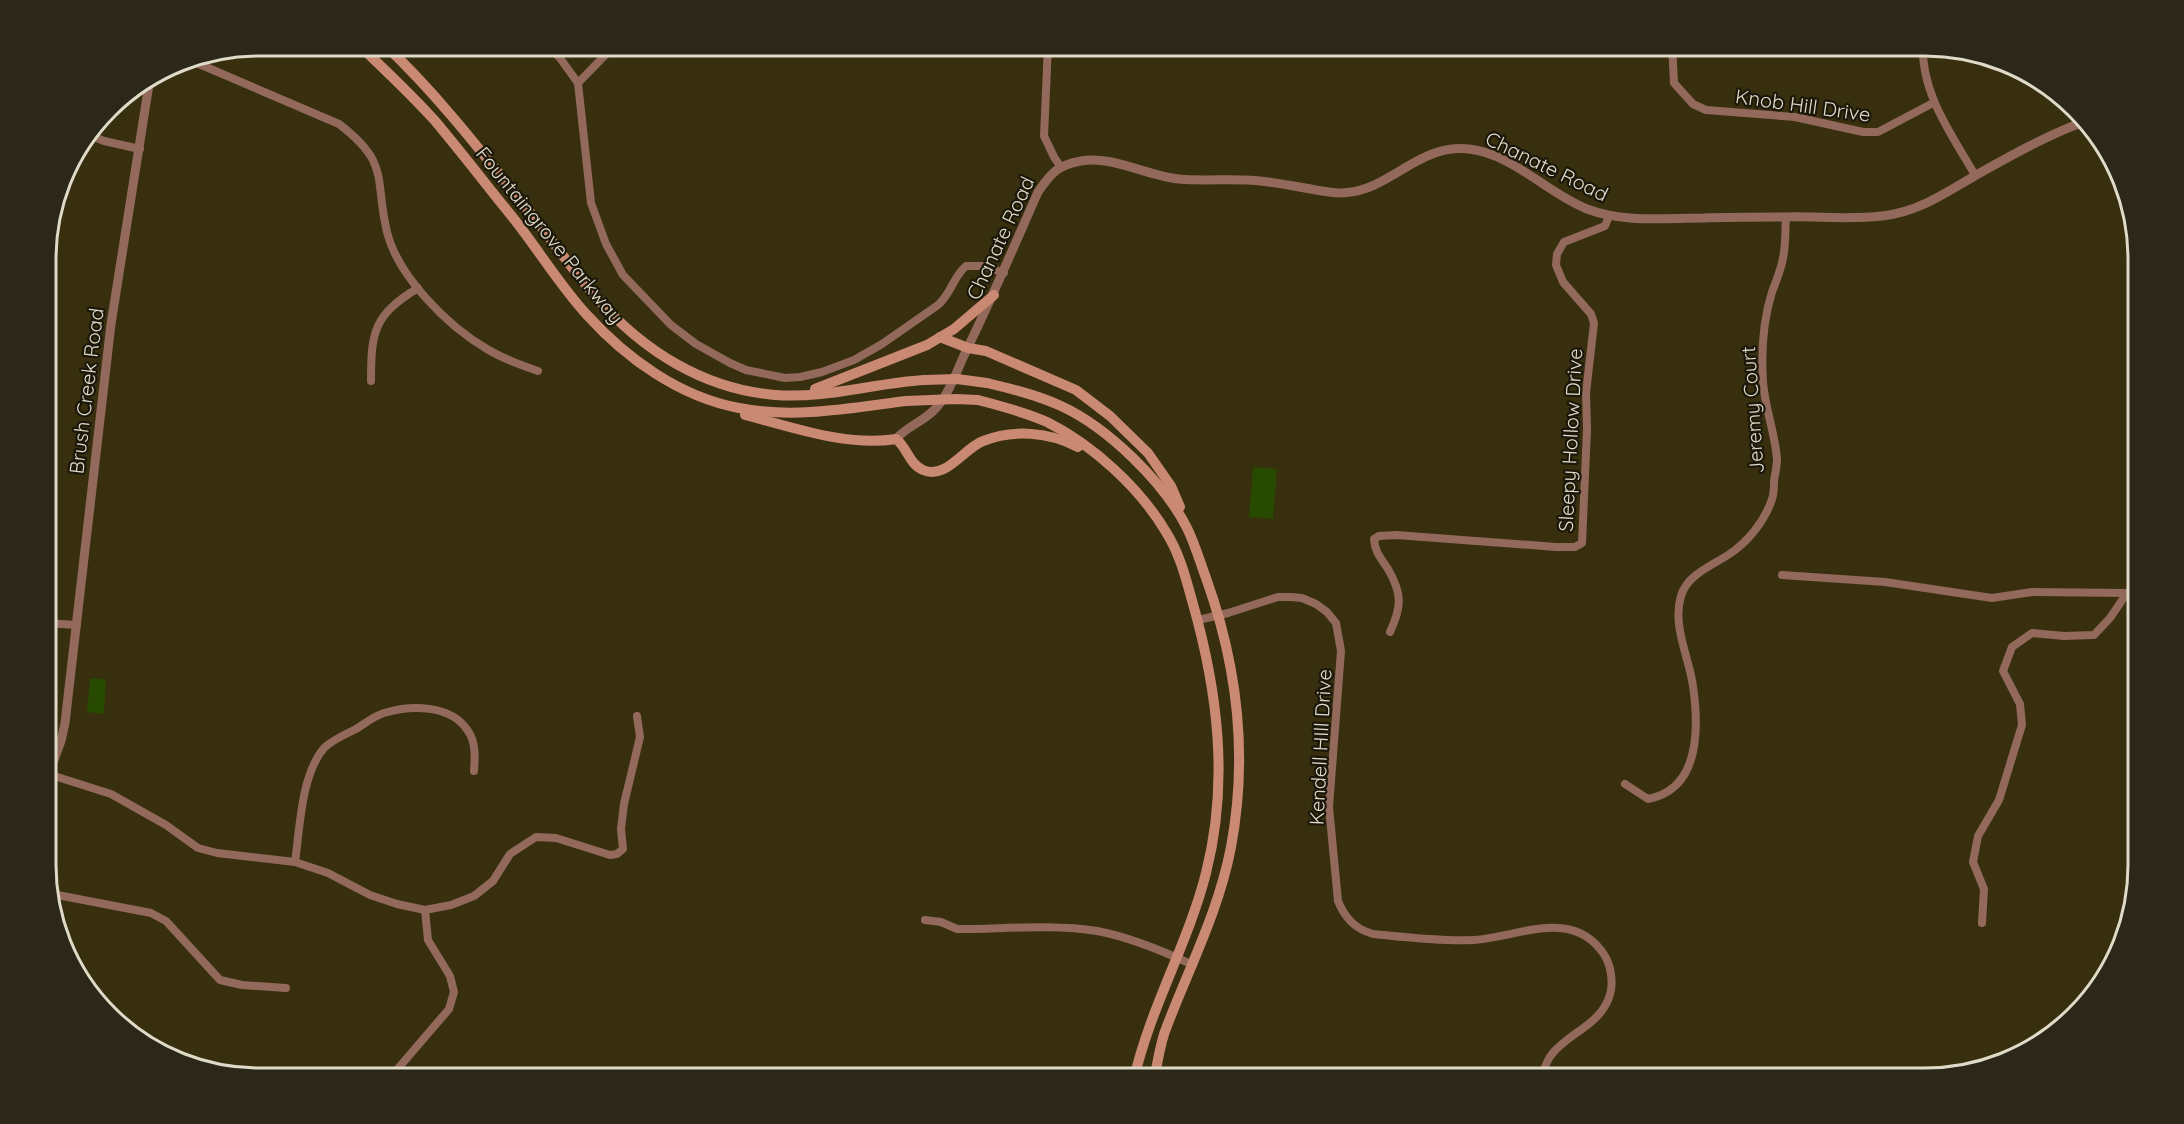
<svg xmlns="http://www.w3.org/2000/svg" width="2184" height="1124" font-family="Quicksand,sans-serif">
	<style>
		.green { fill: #274a00 }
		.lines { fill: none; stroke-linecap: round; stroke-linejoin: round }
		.minor { stroke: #92695b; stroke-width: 8 }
		.tertiary { stroke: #92695b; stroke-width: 9 }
		.secondary { stroke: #ca8973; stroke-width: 10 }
		.secondary-bridge { stroke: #ca8973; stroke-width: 10 }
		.labels { text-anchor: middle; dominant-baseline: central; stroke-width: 4.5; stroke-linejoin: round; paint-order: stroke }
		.street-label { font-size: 20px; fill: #e0dbc9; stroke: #1b170a }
		.rim { fill: none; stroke: #e0dbc9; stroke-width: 3 }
	</style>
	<rect width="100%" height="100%" fill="#382f0f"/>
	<g class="green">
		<polygon points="1253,467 1277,469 1273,519 1249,517"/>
		<polygon points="90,678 106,679 104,714 87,712"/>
	</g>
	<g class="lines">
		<g class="minor">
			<path d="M547 45 560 58 578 83 591 203 606 244 623 275 671 325 696 344 730 363 746 370 785 378 800 377 822 372 854 360 882 344 938 305C951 294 953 277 966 266H984L1004 273"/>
			<polyline points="1048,45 1044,136 1054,157 1060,166"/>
			<polyline points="1672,45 1674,83 1693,104 1706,110 1795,117 1863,132 1878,132 1933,103"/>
			<path d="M1923 45C1921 94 1952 135 1975 175"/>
			<path d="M182 60 199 64 339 124C391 164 374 178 387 232 398 277 449 327 487 349 503 359 521 365 538 371"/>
			<polyline points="578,83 615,45"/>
			<polyline points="89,135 104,141 140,149"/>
			<path d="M371 381C371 331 374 315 418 288"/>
			<polyline points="1782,575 1885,582 1992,598 2032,592 2127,593 2138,596"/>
			<path d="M1198 620 1228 613 1278 597H1291L1302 598 1316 604 1327 612 1336 623 1341 651 1329 807 1338 901C1345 918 1355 929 1373 934 1404 937 1443 942 1474 940 1519 937 1574 906 1605 956 1612 968 1614 987 1608 1000 1597 1026 1569 1033 1552 1054 1546 1061 1544 1070 1541 1079"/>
			<polyline points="46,623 77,625"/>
			<path d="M1390 632C1402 607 1402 593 1388 569 1381 558 1375 553 1374 539L1379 536 1396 535 1556 547H1575L1582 543 1587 430 1586 393 1594 323 1591 314 1563 282 1556 265 1557 254 1564 242 1605 226 1609 216"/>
			<polyline points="48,774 111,794 166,825 198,848 217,853 295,862 328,873 370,895 397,904 425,910 451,905 474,896 493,881 510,854 536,837 556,838 610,855 617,854 623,849 621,829 624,804 640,737 637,716"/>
			<path d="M1625 784 1648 799C1700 789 1699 728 1693 686 1689 657 1672 626 1681 596 1687 575 1711 566 1728 555 1747 543 1765 521 1772 499 1774 494 1774 487 1774 481 1775 474 1777 466 1777 459 1775 433 1765 408 1763 382 1761 352 1763 321 1772 292 1776 281 1781 270 1783 258 1786 244 1785 230 1786 217"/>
			<path d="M295 862C300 828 301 775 324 748 332 740 346 734 356 729 364 724 374 716 384 713 410 705 451 704 468 731 476 742 475 758 474 771"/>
			<polyline points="47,893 151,913 166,921 220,980 242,985 286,988"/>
			<path d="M925 920 941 922 957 929C1003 929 1051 924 1097 931 1130 937 1163 951 1193 965"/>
			<polyline points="1982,923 1984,889 1973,862 1978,836 1999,800 2022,725 2020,704 2003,671 2012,647 2032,633 2064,636 2094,635 2110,618 2127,593"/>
			<polyline points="389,1079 449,1009 454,992 450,976 428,940 425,910"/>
		</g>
		<g class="tertiary">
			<path d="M896 439C907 426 925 421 936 408 951 391 958 367 968 347 993 296 1015 244 1038 192 1051 173 1058 165 1081 161 1111 155 1148 176 1179 179 1201 181 1224 179 1246 180 1274 181 1301 188 1329 192 1385 201 1412 143 1469 149 1513 154 1547 193 1587 209 1624 223 1665 218 1703 218 1729 217 1755 217 1782 217 1815 216 1849 220 1882 216 1919 212 1947 192 1978 174 2012 155 2046 136 2083 122"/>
			<polyline points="47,779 61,741 65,723 111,324 150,78"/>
		</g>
		<g class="secondary">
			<path d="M359 45C385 70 412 95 436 122 461 152 485 183 510 214 536 246 560 286 587 315 627 359 680 397 739 408 795 419 851 408 906 401"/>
			<path d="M385 45C441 98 488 160 536 220 556 246 575 273 597 298 643 351 704 389 775 395 825 399 875 383 924 380"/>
			<polyline points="940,337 968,348 986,351 1076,390 1110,416 1148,453 1171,486 1180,507"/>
			<path d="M987 383C1012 389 1037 395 1061 406 1107 427 1164 482 1187 528 1195 544 1200 562 1206 578 1237 664 1248 756 1231 847 1219 910 1190 966 1167 1026 1160 1042 1158 1062 1154 1079"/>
			<polyline points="815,389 927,345 954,329 994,295"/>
			<path d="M978 400C1001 406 1025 412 1047 422 1093 445 1140 488 1166 532 1180 554 1186 579 1193 604 1218 692 1229 783 1206 873 1188 944 1150 1008 1134 1079"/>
			<path d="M745 415C793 427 846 447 896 439 907 447 909 464 923 470 946 480 963 449 983 441 1014 429 1049 432 1078 447"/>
		</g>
		<g class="secondary-bridge">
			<polyline points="924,380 957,379 987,383"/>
			<polyline points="906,401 956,399 978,400"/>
		</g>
	</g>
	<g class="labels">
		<g class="street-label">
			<text transform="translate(1803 105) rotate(8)">Knob Hill Drive</text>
			<text transform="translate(1547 166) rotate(26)">Chanate Road</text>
			<text transform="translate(550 235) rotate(51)">Fountaingrove Parkway</text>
			<text transform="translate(1000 238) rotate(-65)">Chanate Road</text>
			<text transform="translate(86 391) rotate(-83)">Brush Creek Road</text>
			<text transform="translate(1752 410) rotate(-94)">Jeremy Court</text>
			<text transform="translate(1570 440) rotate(-87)">Sleepy Hollow Drive</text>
			<text transform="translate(1320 747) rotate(-87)">Kendell HIll Drive</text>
		</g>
	</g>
	<path d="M0 0H2184V1124H0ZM259 56H1925A203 203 0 0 1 2128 259V865A203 203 0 0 1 1925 1068H259A203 203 0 0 1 56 865V259A203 203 0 0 1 259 56Z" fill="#2b2719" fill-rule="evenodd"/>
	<path class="rim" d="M259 56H1925A203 203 0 0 1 2128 259V865A203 203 0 0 1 1925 1068H259A203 203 0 0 1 56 865V259A203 203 0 0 1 259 56Z"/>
</svg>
